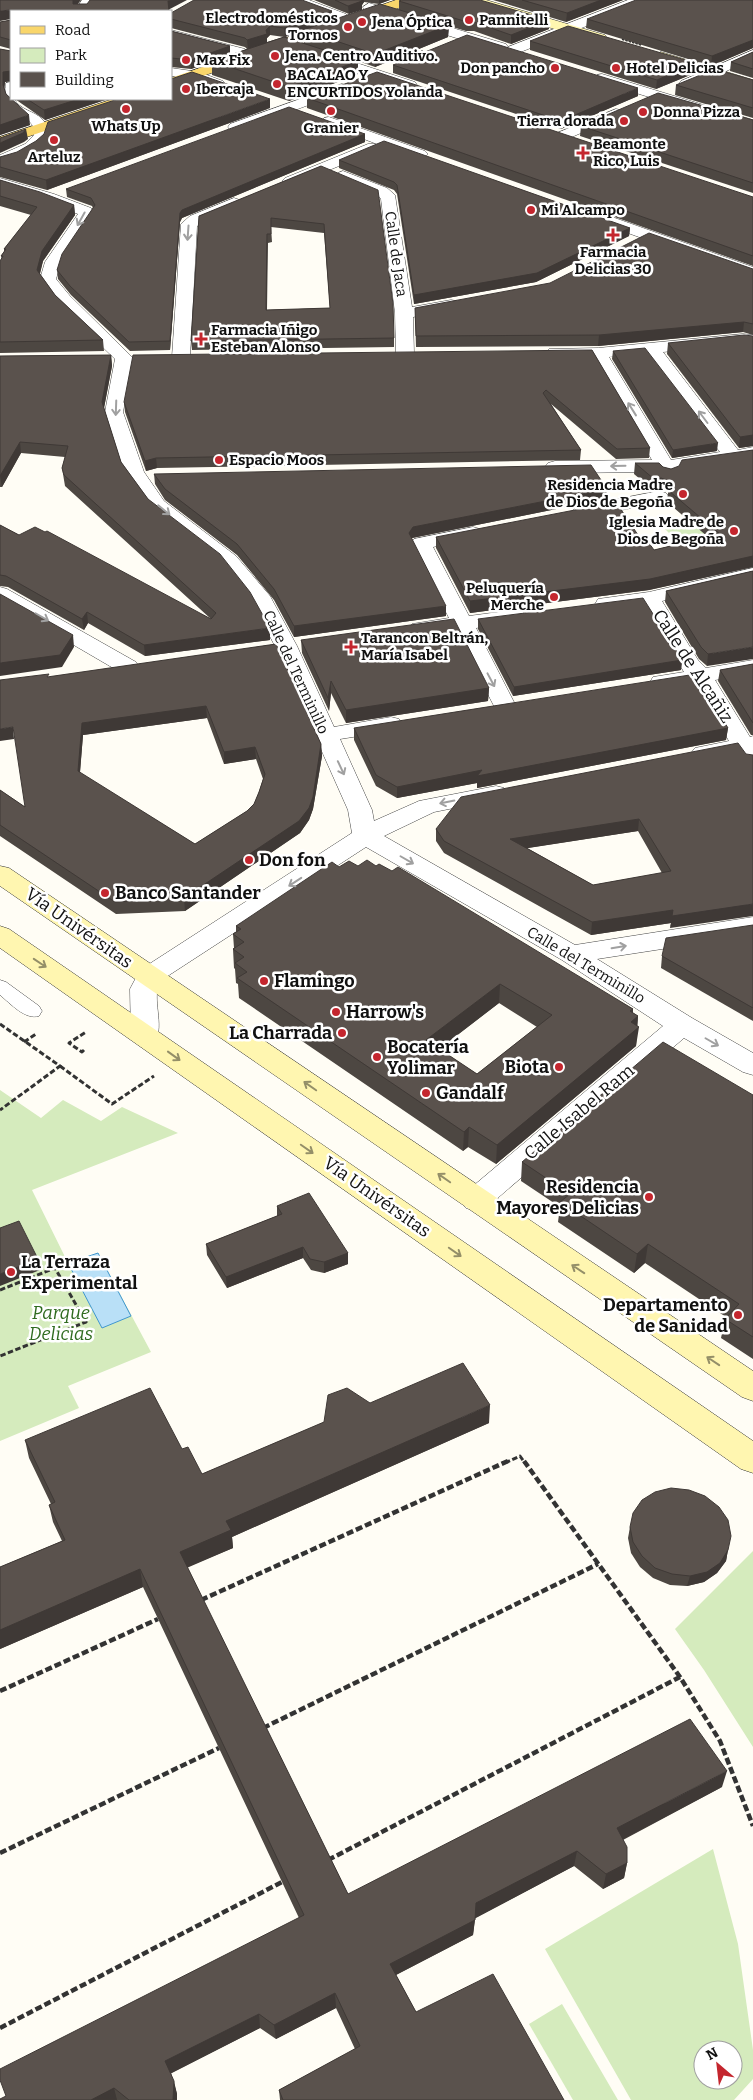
<svg xmlns="http://www.w3.org/2000/svg" width="753" height="2100" font-family="Bitter,serif">
	<style>
		.green { fill: #d5ebbd; fill-rule: evenodd }
		.water { fill: #b9e0f7; stroke: #3f96cf }
		.lines { fill: none; stroke-linecap: round; stroke-linejoin: round }
		.lane-casing { stroke: #444; stroke-width: 1 }
		.street-casing { stroke: #444; stroke-width: 1 }
		.secondary-casing { stroke: #333; stroke-width: 1 }
		.primary-casing { stroke: #222; stroke-width: 1 }
		.path-far2 { stroke: #333; stroke-width: 2; stroke-dasharray: 2.5 1; stroke-linecap: butt }
		.path-far1 { stroke: #333; stroke-width: 3; stroke-dasharray: 5.5 2.5; stroke-linecap: butt }
		.path { stroke: #333; stroke-width: 4.5; stroke-dasharray: 7 3; stroke-linecap: butt }
		.lane { fill: #fff; fill-rule: evenodd }
		.street { fill: #fff; fill-rule: evenodd }
		.secondary { fill: #fff6b0; fill-rule: evenodd }
		.primary { fill: #f9d66b; fill-rule: evenodd }
		.wall { fill: #4d4742; fill-rule: evenodd }
		.shaded-wall { fill: #3f3936 }
		.building { fill: #5a524d; stroke: #3f3936; fill-rule: evenodd }
		.oneway { stroke: #a0a0a0 }
		.oneway2 { stroke: #948f68 }
		.poi-dot { fill: #c4262e; stroke: #fff; stroke-width: 2 }
		.labels { text-anchor: middle; dominant-baseline: central; stroke-width: 5; stroke-linejoin: round; paint-order: stroke }
		.far-poi-label { font-size: 15px; font-weight: bold; fill: #111; stroke: #fff; text-anchor: start }
		.far-street-label { font-size: 15px; fill: #111; stroke: #fff }
		.street-label { font-size: 18px; fill: #111; stroke: #fff }
		.poi-label { font-size: 18px; font-weight: bold; fill: #111; stroke: #fff; text-anchor: start }
		.park-label { font-size: 18px; font-style: italic; fill: #2f6b1f; stroke: #fff }
	</style>
	<rect width="100%" height="100%" fill="#fffdf5"/>
	<g class="green">
		<polygon points="700,516 731,546 691,555 661,525"/>
		<polygon points="0,1090 41,1118 63,1100 101,1121 122,1107 178,1133 32,1190 68,1263 98,1253 151,1352 68,1386 79,1408 0,1441"/>
		<polygon points="753,1551 753,1747 704,1670 675,1629"/>
		<path d="M713 1849 738 1944 753 2050V2079L734 2100H631L545 1949ZM703 2050H733V2080H703Z"/>
		<polygon points="562,2004 618,2100 573,2100 529,2024"/>
	</g>
	<polygon class="water" points="98,1253 131,1316 102,1328 68,1263"/>
	<g class="lines">
		<g class="lane-casing">
			<path id="lane" d="M0 980 6 982 39 1006 42 1011 39 1016C25 1020 11 1004 0 995Z"/>
		</g>
		<g class="street-casing">
			<g id="street">
				<polygon points="82,0 94,0 88,11 75,11"/>
				<polygon points="291,0 309,0 346,14 348,17 346,20 336,20 292,3"/>
				<polygon points="628,0 646,0 645,3 518,53 513,54 506,50 508,47"/>
				<polygon points="369,3 506,44 508,47 506,50 496,50 364,10 363,7"/>
				<polygon points="171,30 245,49 247,52 240,56 171,38"/>
				<polygon points="753,50 753,59 691,87 681,87 679,84 681,81"/>
				<polygon points="323,52 415,82 417,85 410,89 405,88 318,59 316,56 318,53"/>
				<polygon points="171,68 199,72 223,81 225,84 218,88 191,79 171,76"/>
				<polygon points="602,74 753,120 753,129 597,81 595,78 597,75"/>
				<path d="M11 82V99H14C20 110 34 111 42 119 65 142 18 161 0 166V155L25 144 34 135C37 112 0 117 6 83Z"/>
				<polygon points="342,84 347,85 349,88 347,91 240,130 230,130 228,127 230,124"/>
				<polygon points="616,109 621,110 623,113 621,116 567,139 557,139 555,136 557,133"/>
				<polygon points="329,117 425,151 428,154 425,157 420,159 378,144 380,147 378,150 295,184 285,184 282,181 285,178 368,144 377,144 324,124 322,121 324,118"/>
				<polygon points="343,171 387,188 395,195 412,307 451,300 457,301 460,305 457,309 413,317 414,354 411,358 405,359 399,358 396,354 395,313 381,199 377,194 338,179 335,176 338,173"/>
				<path d="M0 178 54 194 91 208 94 214 61 262 56 279 70 296 133 358 123 412 144 472 164 501 236 556 270 596 297 646 334 727 391 717 399 719 402 724 399 729 391 731 340 739 372 810 374 821 419 801 496 786 504 788 508 793 504 798 434 812 384 836 575 945 753 917V935L597 959 692 1018 753 1053V1075L743 1072 684 1038 486 1208 476 1211 466 1208 461 1200 466 1192 663 1026 562 960 366 847 160 981C151 1000 165 1024 155 1042L145 1045 135 1042 131 1035 130 989 140 970 352 833 348 810 275 646 252 603 222 564 150 509 124 472 105 412 115 359 58 304 40 279 45 262 78 214 42 200 0 188Z"/>
				<polygon points="234,198 240,200 242,203 240,206 197,226 190,357 187,361 181,362 175,361 172,357 181,224 190,216"/>
				<polygon points="595,211 753,267 753,278 589,219 587,216 589,213"/>
				<path d="M743 334 753 335V345L743 344 663 352 738 450 753 447V459L678 470 679 472 676 476 669 478 662 476 659 472 555 473 548 471 545 467 548 463 555 461 652 460 592 358 549 357 546 353 549 349 598 348ZM645 354 720 452 671 460 609 357Z"/>
				<polygon points="659,491 666,493 669,497 666,501 582,518 575,516 572,512 575,508 582,506"/>
				<polygon points="473,527 480,529 483,533 480,537 433,547 469,616 514,610 522,611 525,616 522,621 476,628 516,706 513,711 505,713 497,711 494,706 455,631 420,635 412,634 409,629 412,624 449,618 411,543 414,539"/>
				<polygon points="753,568 753,580 662,601 698,660 706,668 753,660 753,674 715,680 750,737 753,736 753,766 744,764 737,753 703,760 695,758 691,753 695,748 729,741 695,683 661,689 653,687 650,682 653,677 684,672 643,605 606,610 598,609 595,604 598,599 649,592"/>
				<polygon points="0,587 7,589 136,662 139,667 136,672 128,674 120,672 0,602"/>
			</g>
		</g>
		<g class="secondary-casing">
			<g id="secondary">
				<polygon points="466,0 486,0 605,35 607,38 600,42 595,41 467,3"/>
				<polygon points="661,52 753,80 753,88 656,59 654,56"/>
				<polygon points="0,866 9,868 753,1371 753,1401 742,1397 0,886"/>
				<polygon points="0,926 9,929 753,1441 753,1473 741,1469 0,948"/>
			</g>
		</g>
		<g class="primary-casing">
			<g id="primary">
				<polygon points="396,0 414,0 413,3 171,87 171,78"/>
				<polygon points="113,99 133,99 131,102 0,146 0,137"/>
			</g>
		</g>
		<g class="path-far2">
			<polyline points="622,39 642,45"/>
			<polyline points="421,51 423,51"/>
		</g>
		<g class="path-far1">
			<polyline points="0,1024 60,1066 0,1110"/>
			<polyline points="24,1042 36,1034"/>
			<polyline points="84,1050 82,1052 69,1043 86,1032"/>
			<polyline points="60,1066 112,1104 154,1076"/>
			<polyline points="0,1290 55,1268 86,1322 0,1356"/>
			<polyline points="505,1463 520,1456 525,1463"/>
		</g>
		<g class="path">
			<polyline points="524,1461 680,1677 720,1741 753,1826"/>
			<polyline points="201,1600 508,1461"/>
			<polyline points="0,1691 158,1619"/>
			<polyline points="263,1728 598,1564"/>
			<polyline points="0,1853 219,1748"/>
			<polyline points="328,1860 680,1677"/>
			<polyline points="0,2028 282,1882"/>
		</g>
		<use href="#lane" class="lane"/>
		<use href="#street" class="street"/>
		<use href="#secondary" class="secondary"/>
		<use href="#primary" class="primary"/>
	</g>
	<g class="wall">
		<polygon points="314,0 390,0 379,4 364,2 362,5 349,14"/>
		<polygon points="493,0 623,0 566,22"/>
		<polygon points="753,0 753,48 711,66 586,28 587,19"/>
		<path d="M399 1 549 29 511 44 474 31H466L449 26 448 37 375 67 358 61V74L289 101 212 75V62L191 69 171 67V31L230 46V55L247 49 245 47 171 28V13L332 11V20L285 37 304 43 303 30 399 10ZM270 35 284 37 267 42V38Z"/>
		<polygon points="11,20 11,81 5,82 4,89 6,94 30,125 0,135 0,49 11,51 11,49 0,46 0,22"/>
		<polygon points="530,41 695,73 656,89 530,50"/>
		<polygon points="753,52 753,78 730,71 731,62"/>
		<polygon points="393,65 638,96 561,129 393,73"/>
		<polygon points="753,80 753,118 675,95 676,85"/>
		<polygon points="307,98 753,197 753,266 307,108"/>
		<polygon points="15,99 108,99 45,120"/>
		<polygon points="270,108 47,190 0,177 0,157"/>
		<polygon points="753,120 753,193 580,136 581,126"/>
		<polygon points="365,134 365,142 182,218 180,222 170,350 130,351 71,295 58,279 57,270 93,208 92,206 67,197 66,189"/>
		<polygon points="339,160 630,228 629,236 536,282 414,304 397,194 394,190 339,168"/>
		<path d="M321 166 394 338V347L192 350 191 341 199 216ZM271 227 324 233 330 308 267 310 268 243 272 242Z"/>
		<polygon points="0,180 74,205 75,215 43,261 40,274 55,295 103,340 104,351 0,353 0,261 2,259 1,256 4,252 4,249 31,215 0,206"/>
		<polygon points="753,269 753,335 743,332 598,346 416,347 415,308"/>
		<polygon points="753,336 753,446 739,448 667,354 668,343"/>
		<polygon points="592,350 650,448 649,458 616,459 551,404 581,450 580,460 157,468 146,471 125,412 124,402"/>
		<polygon points="613,351 717,451 672,458 612,359"/>
		<polygon points="111,355 112,366 104,408 121,462 148,499 270,640 145,656 88,623 84,630 8,587 0,586 0,525 19,535 211,619 65,486 62,468 65,457 21,453 2,487 0,487 0,356"/>
		<polygon points="753,450 753,567 649,590 470,613 436,548 436,537 644,544 654,550 708,537 667,502 668,493 668,492 660,489 653,490 634,474 635,463 663,467 671,469"/>
		<polygon points="154,474 606,499 412,538 412,539 446,616 294,637 274,600 237,555 165,500 155,484"/>
		<polygon points="753,571 707,666 699,659 665,602 666,591"/>
		<polygon points="478,619 682,660 681,670 513,696 478,629"/>
		<polygon points="301,640 489,688 488,701 346,723 331,693 329,711 302,653"/>
		<path d="M276 644 321 744 322 756 313 809 309 820 300 833 185 911 116 914 0 836V790L25 807 49 677ZM207 718 224 764 256 759 263 779 259 792 254 804 247 811 195 844 80 773 83 735Z"/>
		<polygon points="753,664 753,735 751,735 718,681 720,670"/>
		<polygon points="354,728 728,728 726,740 477,788 477,783 397,798 376,786 354,740"/>
		<path d="M746 754 670 928 671 923 591 935 444 853 436 841V829ZM638 831 662 873 593 885 527 848Z"/>
		<path d="M376 866 633 1009V1013L638 1016 636 1046 496 1164 468 1147 463 1151 239 998 238 984 236 983 235 969 234 968 233 949 234 948 233 934 236 932V926L339 867ZM499 1003 537 1027 477 1074 439 1049Z"/>
		<polygon points="753,925 753,1021 661,968 662,956"/>
		<polygon points="753,1095 753,1359 721,1338 725,1319 726,1317 645,1263 634,1273 558,1222 560,1207 521,1181 522,1162"/>
		<polygon points="277,1206 348,1253 348,1264 324,1273 311,1270 303,1258 227,1288 207,1255 206,1244 277,1216"/>
		<polygon points="370,1403 489,1423 232,1537 233,1548 187,1567 348,1894 722,1787 623,1840 627,1863 624,1878 603,1889 574,1866 475,1918 473,1935 396,1975 416,2012 564,2100 280,2100 279,2090 355,2049 336,2008 276,2039 260,2028 171,2073 177,2094 177,2100 0,2100 299,1918 143,1587 0,1649 0,1567 62,1541 53,1522 49,1505 51,1504 29,1458 25,1440 182,1449 202,1474"/>
		<polygon points="630,1527 728,1550 726,1561 717,1573 704,1582 687,1586 670,1585 653,1578 640,1567 631,1553 628,1538"/>
	</g>
	<g class="shaded-wall">
		<polygon points="73,0 81,0 73,10"/>
		<polygon points="170,0 187,0 168,10 168,1"/>
		<polygon points="361,0 364,0 364,2 362,5 362,10 349,14 348,6"/>
		<polygon points="379,0 390,0 379,4"/>
		<polygon points="601,0 623,0 566,22 567,13"/>
		<polygon points="11,10 11,19 0,21 0,11"/>
		<polygon points="332,11 332,20 285,37 284,28"/>
		<polygon points="549,20 549,29 511,44 511,35"/>
		<polygon points="449,25 448,37 375,67 375,54"/>
		<polygon points="270,26 270,35 267,38 267,43 248,49 247,40 266,30"/>
		<polygon points="753,40 753,48 711,66 712,56"/>
		<polygon points="230,46 230,55 191,69 191,60"/>
		<polygon points="358,61 358,74 289,101 289,87"/>
		<polygon points="696,63 695,73 656,89 657,80"/>
		<polygon points="11,71 11,81 5,82 4,94 3,85 3,72"/>
		<polygon points="638,88 638,96 561,129 561,121"/>
		<polygon points="79,99 108,99 45,120 44,110"/>
		<polygon points="270,99 270,108 47,190 46,180"/>
		<polygon points="29,115 30,125 0,135 0,125"/>
		<polygon points="26,129 28,139 24,142 0,153 0,143"/>
		<polygon points="365,134 365,142 182,218 180,222 170,350 170,341 180,213 182,210"/>
		<polygon points="74,205 75,215 43,261 38,280 37,270 42,251"/>
		<polygon points="630,228 629,236 536,282 414,304 414,295"/>
		<polygon points="744,322 743,332 598,346 599,335"/>
		<polygon points="111,355 112,366 103,413 102,402"/>
		<polygon points="753,435 753,446 739,448 740,437"/>
		<polygon points="20,442 21,453 2,487 0,476"/>
		<polygon points="718,443 717,451 672,458 673,450"/>
		<polygon points="156,458 157,468 146,471 145,461"/>
		<polygon points="661,478 660,489 653,490 654,479"/>
		<polygon points="607,489 606,499 412,538 409,544 409,533 413,527"/>
		<polygon points="753,556 753,567 649,590 470,613 470,601"/>
		<polygon points="446,606 446,616 294,637 294,626"/>
		<polygon points="87,612 88,623 84,630 82,619"/>
		<polygon points="270,628 270,640 145,656 144,645"/>
		<polygon points="73,635 74,647 62,667 0,676 0,663"/>
		<polygon points="753,647 753,659 707,666 708,654"/>
		<polygon points="682,660 681,670 513,696 514,687"/>
		<polygon points="331,681 331,693 329,711 328,698"/>
		<polygon points="489,688 488,701 346,723 346,710"/>
		<polygon points="206,706 207,718 83,735 79,783 78,771 82,723"/>
		<polygon points="13,727 14,739 0,741 0,729"/>
		<polygon points="728,728 726,740 477,788 477,783 397,798 397,787 482,770"/>
		<polygon points="321,744 322,756 313,809 309,820 300,833 185,911 184,898"/>
		<polygon points="255,747 256,759 224,764 224,752"/>
		<polygon points="639,819 638,831 509,851 510,839"/>
		<polygon points="753,904 753,916 670,928 671,923 591,935 592,922 673,910"/>
		<polygon points="500,984 499,1003 425,1060 426,1040"/>
		<polygon points="633,1009 631,1022 638,1016 637,1028 639,1027 636,1046 496,1164 497,1145"/>
		<polygon points="469,1127 468,1147 463,1151 464,1132"/>
		<polygon points="648,1244 645,1263 634,1273 637,1254"/>
		<polygon points="303,1247 303,1258 227,1288 226,1277"/>
		<polygon points="348,1253 348,1264 324,1273 324,1262"/>
		<polygon points="38,1259 40,1270 0,1286 0,1274"/>
		<polygon points="490,1405 489,1423 232,1537 233,1548 182,1570 180,1552 226,1521"/>
		<polygon points="728,1550 726,1561 717,1573 704,1582 687,1586 690,1576"/>
		<polygon points="140,1569 143,1587 0,1649 0,1630"/>
		<polygon points="727,1771 722,1787 614,1844 617,1828"/>
		<polygon points="577,1851 574,1866 474,1919 476,1903"/>
		<polygon points="627,1863 624,1878 603,1889 606,1874"/>
		<polygon points="475,1920 473,1935 390,1978 390,1964"/>
		<polygon points="335,1993 336,2008 276,2039 274,2025"/>
		<polygon points="259,2014 260,2028 168,2075 165,2061"/>
		<polygon points="174,2081 177,2094 177,2100 173,2100"/>
		<polygon points="114,2088 117,2100 91,2100"/>
	</g>
	<g class="building">
		<polygon points="0,0 73,0 73,4 87,4 90,0 170,0 168,1 169,11 11,11 11,16 11,10 0,11"/>
		<polygon points="194,0 302,0 332,11 284,28 270,26 266,30 267,34 247,40 245,38 171,19 171,13"/>
		<polygon points="335,0 362,0 362,1 348,6"/>
		<polygon points="402,0 480,0 549,20 511,35 474,22 467,22 399,1"/>
		<polygon points="522,0 601,0 567,13"/>
		<polygon points="636,0 753,0 753,40 712,56 587,19"/>
		<polygon points="380,4 449,25 375,54 303,30"/>
		<polygon points="11,20 11,40 0,37 0,22"/>
		<polygon points="568,26 696,63 657,80 530,41"/>
		<polygon points="171,31 230,46 191,60 171,58"/>
		<polygon points="467,35 638,88 561,121 393,65"/>
		<polygon points="284,37 358,61 289,87 212,61"/>
		<polygon points="11,44 11,76 11,71 3,72 3,85 6,94 29,115 0,125 0,49 11,51"/>
		<polygon points="753,52 753,69 731,62"/>
		<polygon points="715,69 753,80 753,108 676,85"/>
		<polygon points="192,72 270,99 46,180 0,167 0,157 17,152 36,141 44,134 48,122 118,99 171,99 171,79"/>
		<polygon points="377,72 753,197 753,256 307,98"/>
		<polygon points="658,93 753,120 753,183 581,126"/>
		<polygon points="27,99 79,99 44,110"/>
		<polygon points="289,107 365,134 182,210 180,213 170,341 129,342 70,286 57,270 62,254 95,205 91,198 66,189"/>
		<polygon points="26,129 23,133 0,143 0,138"/>
		<polygon points="384,141 630,228 537,273 414,295 397,185 394,182 339,160"/>
		<path d="M321 166 378 190 393 304 394 338 191 341 199 216ZM271 218 324 224 330 308 266 310 267 234H271Z"/>
		<polygon points="0,180 40,192 74,205 42,251 37,270 55,295 103,340 0,342 0,261 3,256 1,256 6,249 4,249 37,207 0,196"/>
		<polygon points="649,233 753,269 753,324 744,322 599,335 416,336 415,308 550,283"/>
		<polygon points="744,335 753,336 753,435 740,437 668,343"/>
		<polygon points="645,348 718,443 673,450 613,351"/>
		<polygon points="592,350 650,448 617,449 546,390 543,393 581,450 156,458 145,461 124,402 133,355"/>
		<polygon points="111,355 102,402 121,462 148,499 220,554 250,592 270,628 144,645 87,612 82,619 6,576 0,575 0,525 19,535 35,527 45,532 47,531 211,619 216,613 64,475 62,468 68,446 20,442 0,476 0,356"/>
		<polygon points="753,450 753,556 650,579 470,601 436,537 616,502 644,544 649,543 654,550 720,534 669,491 672,486 669,481 661,478 654,479 635,463 659,463 663,467 671,469 679,466 682,460"/>
		<polygon points="591,465 607,489 413,527 409,533 446,606 294,626 274,589 237,544 165,489 154,474"/>
		<polygon points="753,571 753,647 708,654 701,647 666,591"/>
		<polygon points="0,594 73,635 60,655 0,663"/>
		<polygon points="643,598 682,660 514,687 478,619"/>
		<polygon points="454,619 489,688 346,710 331,681 328,698 301,640"/>
		<path d="M276 644 321 744 313 797 309 808 299 821 184 898 115 902 0 825V790L25 807 13 727 0 729V680L49 674 47 677ZM206 706 224 752 255 747 265 774 259 792 254 804 247 811 195 844 78 771 82 723Z"/>
		<polygon points="753,664 753,723 720,670"/>
		<polygon points="696,674 728,728 477,776 482,770 397,787 376,775 354,728"/>
		<path d="M738 743 746 754 753 755V904L672 916 673 910 592 922 444 841 436 829 461 797ZM639 819 671 871 593 885 510 839Z"/>
		<path d="M367 860 376 866 379 864 392 871 398 867 633 1009 630 1011 638 1016 631 1022 639 1027 497 1145 469 1127 464 1132 237 978 247 972 235 963 244 957 233 949 244 942 233 934 241 929 236 926 332 862 339 867 349 861 358 866ZM500 984 552 1015 477 1074 426 1040Z"/>
		<polygon points="753,925 753,1008 662,956 666,938"/>
		<polygon points="663,1042 753,1095 753,1337 725,1319 739,1304 648,1244 637,1254 560,1202 570,1194 522,1162"/>
		<polygon points="309,1193 348,1253 324,1262 310,1259 303,1247 226,1277 206,1244 282,1214 277,1206"/>
		<polygon points="19,1221 38,1259 0,1274 0,1228"/>
		<polygon points="463,1363 490,1405 226,1521 231,1530 180,1552 348,1894 690,1719 727,1771 617,1828 627,1847 627,1863 606,1874 577,1851 476,1903 475,1920 390,1964 416,2012 493,1974 564,2100 283,2100 279,2090 360,2046 335,1993 274,2025 259,2014 165,2061 174,2081 173,2100 129,2100 114,2088 91,2100 0,2100 0,2099 6,2096 0,2080 0,2069 304,1915 140,1569 0,1630 0,1567 65,1540 49,1505 55,1502 25,1440 150,1388 182,1449 188,1447 202,1474 324,1422 328,1395 347,1388 370,1403"/>
		<polygon points="671,1488 689,1490 705,1496 719,1507 728,1520 731,1536 728,1550 720,1563 707,1572 690,1576 672,1574 655,1568 642,1556 633,1542 630,1527 633,1513 642,1500 655,1492"/>
	</g>
	<defs><path id="oneway-shaft" d="M-6 0H5M1.5-3L5.5 0L1.5 3" fill="none" stroke-width="1.6" stroke-linecap="round" stroke-linejoin="round" transform="scale(1.25)"/></defs>
	<g class="oneway">
		<use href="#oneway-shaft" transform="translate(81 219) rotate(119)"/>
		<use href="#oneway-shaft" transform="translate(188 233) rotate(94)"/>
		<use href="#oneway-shaft" transform="translate(116 408) rotate(92)"/>
		<use href="#oneway-shaft" transform="translate(632 409) rotate(-122)"/>
		<use href="#oneway-shaft" transform="translate(703 417) rotate(-127)"/>
		<use href="#oneway-shaft" transform="translate(618 466) rotate(179)"/>
		<use href="#oneway-shaft" transform="translate(164 510) rotate(39)"/>
		<use href="#oneway-shaft" transform="translate(42 617) rotate(30)"/>
		<use href="#oneway-shaft" transform="translate(491 680) rotate(62)"/>
		<use href="#oneway-shaft" transform="translate(341 768) rotate(65)"/>
		<use href="#oneway-shaft" transform="translate(447 802) rotate(169)"/>
		<use href="#oneway-shaft" transform="translate(407 860) rotate(30)"/>
		<use href="#oneway-shaft" transform="translate(295 882) rotate(147)"/>
		<use href="#oneway-shaft" transform="translate(619 947) rotate(-9)"/>
		<use href="#oneway-shaft" transform="translate(712 1042) rotate(30)"/>
	</g>
	<g class="oneway2">
		<use href="#oneway-shaft" transform="translate(40 963) rotate(34)"/>
		<use href="#oneway-shaft" transform="translate(174 1056) rotate(36)"/>
		<use href="#oneway-shaft" transform="translate(310 1086) rotate(-145)"/>
		<use href="#oneway-shaft" transform="translate(307 1149) rotate(35)"/>
		<use href="#oneway-shaft" transform="translate(444 1178) rotate(-145)"/>
		<use href="#oneway-shaft" transform="translate(455 1252) rotate(35)"/>
		<use href="#oneway-shaft" transform="translate(578 1269) rotate(-146)"/>
		<use href="#oneway-shaft" transform="translate(713 1361) rotate(-146)"/>
	</g>
	<g class="poi-dot">
		<circle cx="469" cy="20" r="5"/>
		<circle cx="362" cy="22" r="5"/>
		<circle cx="348" cy="27" r="5"/>
		<circle cx="275" cy="56" r="5"/>
		<circle cx="186" cy="60" r="5"/>
		<circle cx="555" cy="68" r="5"/>
		<circle cx="616" cy="68" r="5"/>
		<circle cx="277" cy="84" r="5"/>
		<circle cx="186" cy="89" r="5"/>
		<circle cx="126" cy="109" r="5"/>
		<circle cx="331" cy="111" r="5"/>
		<circle cx="643" cy="112" r="5"/>
		<circle cx="624" cy="121" r="5"/>
		<circle cx="54" cy="140" r="5"/>
		<path d="M580.5 145.5h5v5h5v5h-5v5h-5v-5h-5v-5h5z"/>
		<circle cx="531" cy="210" r="5"/>
		<path d="M610.5 227.5h5v5h5v5h-5v5h-5v-5h-5v-5h5z"/>
		<path d="M198.5 331.5h5v5h5v5h-5v5h-5v-5h-5v-5h5z"/>
		<circle cx="219" cy="460" r="5"/>
		<circle cx="683" cy="494" r="5"/>
		<circle cx="734" cy="531" r="5"/>
		<circle cx="554" cy="597" r="5"/>
		<path d="M348.5 639.5h5v5h5v5h-5v5h-5v-5h-5v-5h5z"/>
		<circle cx="249" cy="860" r="5"/>
		<circle cx="105" cy="893" r="5"/>
		<circle cx="264" cy="981" r="5"/>
		<circle cx="336" cy="1012" r="5"/>
		<circle cx="342" cy="1033" r="5"/>
		<circle cx="377" cy="1057" r="5"/>
		<circle cx="559" cy="1067" r="5"/>
		<circle cx="426" cy="1093" r="5"/>
		<circle cx="649" cy="1197" r="5"/>
		<circle cx="11" cy="1272" r="5"/>
		<circle cx="738" cy="1315" r="5"/>
	</g>
	<g class="labels">
		<g class="far-poi-label">
			<text x="338" y="18" text-anchor="end">Electrodomésticos<tspan x="338" dy="17">Tornos</tspan></text>
			<text x="479" y="20">Pannitelli</text>
			<text x="372" y="22">Jena Óptica</text>
			<text x="285" y="56">Jena. Centro Auditivo.</text>
			<text x="196" y="60">Max Fix</text>
			<text x="545" y="68" text-anchor="end">Don pancho</text>
			<text x="626" y="68">Hotel Delicias</text>
			<text x="287" y="75">BACALAO Y<tspan x="287" dy="17">ENCURTIDOS Yolanda</tspan></text>
			<text x="196" y="89">Ibercaja</text>
			<text x="653" y="112">Donna Pizza</text>
			<text x="614" y="121" text-anchor="end">Tierra dorada</text>
			<text x="126" y="126" text-anchor="middle">Whats Up</text>
			<text x="331" y="128" text-anchor="middle">Granier</text>
			<text x="593" y="144">Beamonte<tspan x="593" dy="17">Rico, Luis</tspan></text>
			<text x="54" y="157" text-anchor="middle">Arteluz</text>
			<text x="541" y="210">Mi Alcampo</text>
			<text x="613" y="252" text-anchor="middle">Farmacia<tspan x="613" dy="17">Delicias 30</tspan></text>
			<text x="211" y="330">Farmacia Iñigo<tspan x="211" dy="17">Esteban Alonso</tspan></text>
			<text x="229" y="460">Espacio Moos</text>
			<text x="673" y="485" text-anchor="end">Residencia Madre<tspan x="673" dy="17">de Dios de Begoña</tspan></text>
			<text x="724" y="522" text-anchor="end">Iglesia Madre de<tspan x="724" dy="17">Dios de Begoña</tspan></text>
			<text x="544" y="588" text-anchor="end">Peluquería<tspan x="544" dy="17">Merche</tspan></text>
			<text x="361" y="638">Tarancon Beltrán,<tspan x="361" dy="17">María Isabel</tspan></text>
		</g>
		<g class="far-street-label">
			<text transform="translate(396 254) rotate(82)">Calle de Jaca</text>
			<text transform="translate(296 672) rotate(65)">Calle del Terminillo</text>
			<text transform="translate(586 965) rotate(31)">Calle del Terminillo</text>
		</g>
		<g class="street-label">
			<text transform="translate(693 666) rotate(57)">Calle de Alcañiz</text>
			<text transform="translate(79 928) rotate(35)">Vía Univérsitas</text>
			<text transform="translate(579 1112) rotate(-40)">Calle Isabel Ram</text>
			<text transform="translate(377 1197) rotate(35)">Vía Univérsitas</text>
		</g>
		<g class="poi-label">
			<text x="259" y="860">Don fon</text>
			<text x="115" y="893">Banco Santander</text>
			<text x="274" y="981">Flamingo</text>
			<text x="346" y="1012">Harrow's</text>
			<text x="332" y="1033" text-anchor="end">La Charrada</text>
			<text x="387" y="1047">Bocatería<tspan x="387" dy="21">Yolimar</tspan></text>
			<text x="549" y="1067" text-anchor="end">Biota</text>
			<text x="436" y="1093">Gandalf</text>
			<text x="639" y="1187" text-anchor="end">Residencia<tspan x="639" dy="21">Mayores Delicias</tspan></text>
			<text x="21" y="1262">La Terraza<tspan x="21" dy="21">Experimental</tspan></text>
			<text x="728" y="1305" text-anchor="end">Departamento<tspan x="728" dy="21">de Sanidad</tspan></text>
		</g>
		<g class="park-label">
			<text x="61" y="1313">Parque<tspan x="61" dy="21">Delicias</tspan></text>
		</g>
	</g>
	<rect x="10" y="10" width="162" height="90" fill="#ffffff" stroke="#a0a0a0"/>
	<rect x="20" y="26" width="25" height="8" fill="#f9d66b" stroke="#a0a0a0"/>
	<text x="55" y="35" font-size="15" fill="#111111">Road</text>
	<rect x="20" y="48" width="25" height="15" fill="#d5ebbd" stroke="#a0a0a0"/>
	<text x="55" y="60" font-size="15" fill="#111111">Park</text>
	<rect x="20" y="72" width="25" height="15" fill="#5a524d" stroke="#a0a0a0"/>
	<text x="55" y="85" font-size="15" fill="#111111">Building</text>
	<g transform="translate(718 2065) rotate(332)"><circle r="24" fill="#ffffff" stroke="#a0a0a0"/>
	<path d="M0-4L9 19L0 12L-9 19Z" fill="#c4262e"/>
	<text y="-8" font-size="14" font-weight="bold" text-anchor="middle" fill="#111111">N</text>
	</g>
</svg>
